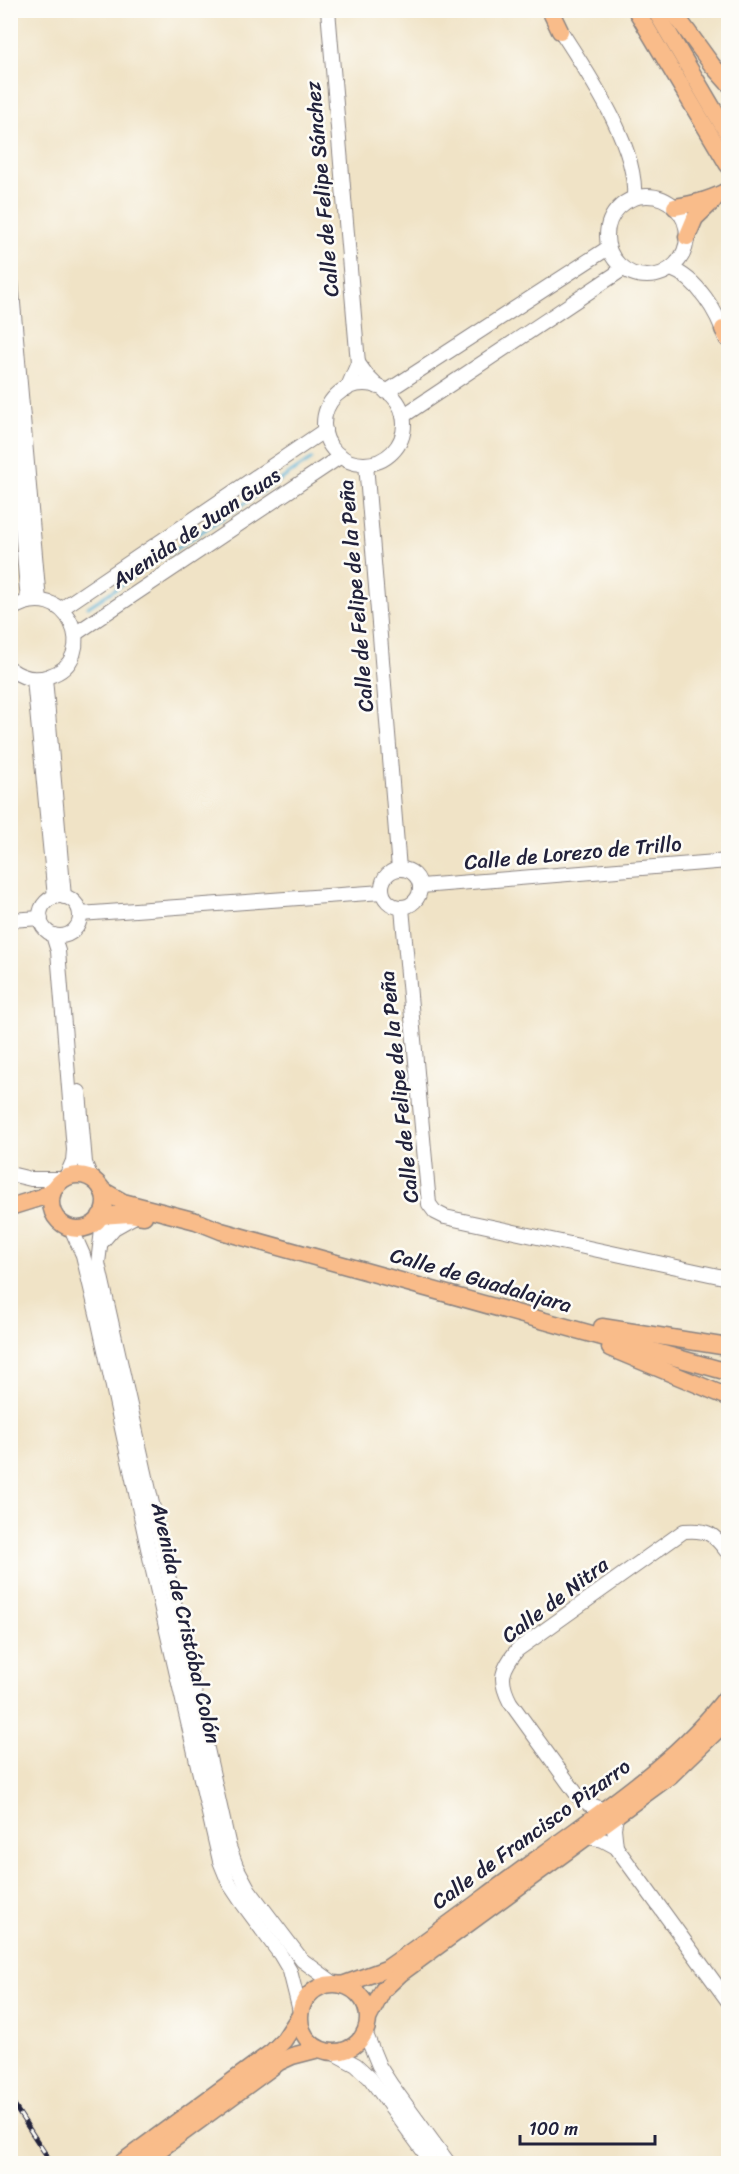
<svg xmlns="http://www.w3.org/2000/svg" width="739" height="2174" font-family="Sriracha,sans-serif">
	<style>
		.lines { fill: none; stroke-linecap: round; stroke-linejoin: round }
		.stream { stroke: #5ab2d7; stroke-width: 3 }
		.minor-casing { stroke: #898280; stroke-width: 16 }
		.major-casing { stroke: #898280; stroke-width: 19 }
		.minor { stroke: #fff; stroke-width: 14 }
		.major { stroke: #f9bc8a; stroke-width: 16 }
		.rail-casing { stroke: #22223b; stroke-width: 5 }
		.rail { stroke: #fdfcf7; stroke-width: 3; stroke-dasharray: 9; stroke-linecap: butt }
		.labels { text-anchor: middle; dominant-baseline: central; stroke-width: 5; stroke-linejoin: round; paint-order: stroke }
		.street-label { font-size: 21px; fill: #22223b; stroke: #fdfcf7 }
	</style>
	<rect width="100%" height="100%" fill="#fdfcf7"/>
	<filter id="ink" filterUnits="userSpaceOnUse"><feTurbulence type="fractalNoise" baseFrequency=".0167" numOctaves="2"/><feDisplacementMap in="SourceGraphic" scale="12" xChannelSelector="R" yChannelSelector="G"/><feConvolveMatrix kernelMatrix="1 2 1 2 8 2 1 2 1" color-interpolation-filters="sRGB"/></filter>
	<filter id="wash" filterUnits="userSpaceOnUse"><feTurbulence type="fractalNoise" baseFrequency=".008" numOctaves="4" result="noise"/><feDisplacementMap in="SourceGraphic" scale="24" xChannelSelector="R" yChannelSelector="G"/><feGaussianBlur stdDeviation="1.35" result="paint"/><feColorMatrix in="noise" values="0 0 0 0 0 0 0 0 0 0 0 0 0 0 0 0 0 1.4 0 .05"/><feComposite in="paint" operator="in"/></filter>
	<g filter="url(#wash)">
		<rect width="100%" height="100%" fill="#f0e3c6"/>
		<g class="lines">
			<polyline class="stream" points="88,607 312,459"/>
		</g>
	</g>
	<g filter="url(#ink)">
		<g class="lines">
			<g class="minor-casing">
				<g id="minor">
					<polyline points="328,10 358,363"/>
					<path d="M555 22C584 68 638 143 634 198"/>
					<circle cx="647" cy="236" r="40"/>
					<polyline points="10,269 39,601"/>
					<path d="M671 269C697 278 718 313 726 339"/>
					<polyline points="10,378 28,602"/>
					<circle cx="364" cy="424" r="40"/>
					<polyline points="347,389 358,363 368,377 378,387"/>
					<polyline points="386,392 608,248"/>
					<polyline points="403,416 623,269"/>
					<polyline points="366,464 399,869"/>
					<polyline points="61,609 325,430"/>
					<path d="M10 610C68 573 102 660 49 676 35 681 22 678 10 669"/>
					<polyline points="75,634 341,456"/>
					<polyline points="45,678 64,897"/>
					<polyline points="34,679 55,897"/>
					<circle cx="401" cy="888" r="19"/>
					<polyline points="421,886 728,861"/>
					<circle cx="60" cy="916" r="20"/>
					<polyline points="402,908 429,1204 435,1212 445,1217 728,1278"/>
					<polyline points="80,914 382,892"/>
					<polyline points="10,920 41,918"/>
					<polyline points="53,935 58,951 74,1150 73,1161 66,1177"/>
					<polyline points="79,1092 85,1163 91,1178"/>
					<polyline points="10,1174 31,1179 63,1179"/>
					<polyline points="100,1217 102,1230 98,1263 229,1847 236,1866 249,1890 302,1960 336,1985"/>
					<polyline points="71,1228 83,1255 98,1318 151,1562 220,1861 229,1883 243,1904 280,1954 290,1971 300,2011"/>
					<polyline points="101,1243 114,1228 137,1215"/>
					<path d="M604 1810 589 1804 578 1796 510 1702C498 1679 502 1669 517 1650L684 1531C708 1529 714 1534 728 1553"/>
					<polyline points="616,1817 614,1828 616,1847"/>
					<polyline points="588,1837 603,1840 616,1847 728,2001"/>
					<polyline points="365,2032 379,2066 392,2086 449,2164"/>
					<polyline points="332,2052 356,2065 370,2078 433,2164"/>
				</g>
			</g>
			<g class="major-casing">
				<g id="major">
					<polyline points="550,10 560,31"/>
					<polyline points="636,10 728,165"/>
					<polyline points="655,10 728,134"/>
					<polyline points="672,10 712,65 728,83"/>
					<path d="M675 207C694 204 712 200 728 190"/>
					<polyline points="687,237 695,218 714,200"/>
					<polyline points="723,329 728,339"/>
					<circle cx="78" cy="1202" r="27"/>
					<polyline points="102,1190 123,1202 196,1221 221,1231 728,1372"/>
					<polyline points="10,1207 42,1197 54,1189"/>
					<polyline points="100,1216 129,1214 144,1216"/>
					<polyline points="602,1327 728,1347"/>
					<polyline points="610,1348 728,1397"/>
					<circle cx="334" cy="2018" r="34"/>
					<path d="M342 1985 386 1969C440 1932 492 1891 545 1853 610 1805 679 1760 728 1695"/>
					<polyline points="369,2017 383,1990 401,1973 671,1775 728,1720"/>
					<polyline points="120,2164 272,2052 284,2040 299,2017"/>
					<polyline points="140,2164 279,2062 292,2056 319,2049"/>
				</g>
			</g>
			<use href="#minor" class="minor"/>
			<use href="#major" class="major"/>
			<g class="rail-casing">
				<polyline id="rail" points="10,2099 52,2164"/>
			</g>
			<use href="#rail" class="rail"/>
		</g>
	</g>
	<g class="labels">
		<g class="street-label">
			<text transform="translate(322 189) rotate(-95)">Calle de Felipe Sánchez</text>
			<text transform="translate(196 528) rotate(-34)">Avenida de Juan Guas</text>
			<text transform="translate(356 596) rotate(-95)">Calle de Felipe de la Peña</text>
			<text transform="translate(573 853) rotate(-5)">Calle de Lorezo de Trillo</text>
			<text transform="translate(399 1087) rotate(-96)">Calle de Felipe de la Peña</text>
			<text transform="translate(481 1280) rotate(16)">Calle de Guadalajara</text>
			<text transform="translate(555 1600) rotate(-37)">Calle de Nitra</text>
			<text transform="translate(186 1623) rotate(77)">Avenida de Cristóbal Colón</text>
			<text transform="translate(531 1834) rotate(-36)">Calle de Francisco Pizarro</text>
		</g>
	</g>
	<rect width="739" height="2174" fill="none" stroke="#fdfcf7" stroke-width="36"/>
	<path d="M520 2135v9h135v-9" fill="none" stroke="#22223b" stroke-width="3"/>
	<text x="529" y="2135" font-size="18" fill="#22223b" stroke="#fdfcf7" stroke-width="4.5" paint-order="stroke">100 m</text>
</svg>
